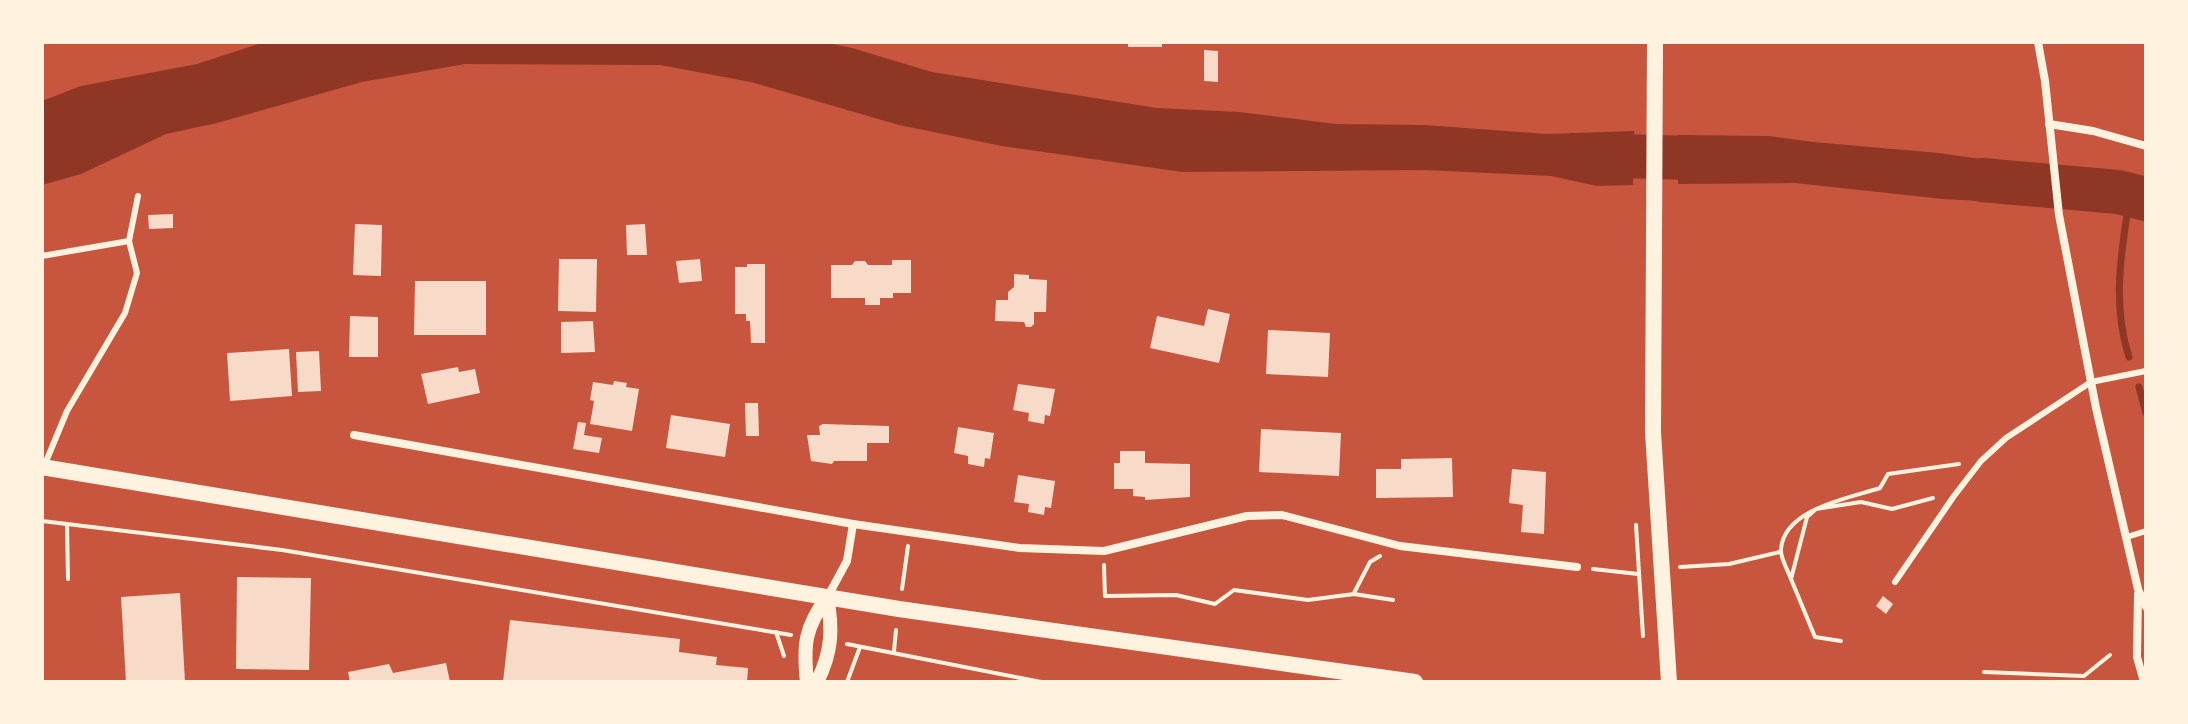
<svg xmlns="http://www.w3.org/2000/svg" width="2188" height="724" font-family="'Archivo Narrow',sans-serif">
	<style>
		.water { fill: #8f3625 }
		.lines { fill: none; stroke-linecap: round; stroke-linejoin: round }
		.stream { stroke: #8f3625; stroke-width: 7 }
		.river { stroke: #8f3625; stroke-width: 44 }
		.building { fill: #f7dbc8 }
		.path { stroke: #fff3e0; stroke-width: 4 }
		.service { stroke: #fff3e0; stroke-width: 6 }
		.minor { stroke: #fff3e0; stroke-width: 8 }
		.tertiary { stroke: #fff3e0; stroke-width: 14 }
		.secondary { stroke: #fff3e0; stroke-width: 16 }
	</style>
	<rect width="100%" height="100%" fill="#c8553d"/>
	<g class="water">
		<polygon points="264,42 823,42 852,48 932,72 1157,108 1239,112 1336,124 1424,125 1547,134 1634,131 1633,185 1597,186 1551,176 1424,170 1182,172 1002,146 899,125 751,82 660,65 465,64 362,82 217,123 166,134 81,174 42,185 42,101 81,86 197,64"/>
		<polygon points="1678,135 1769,136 1813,142 1939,153 2041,168 2045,205 1943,199 1795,183 1678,184"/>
		<polygon points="2065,169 2146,181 2146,221 2112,213 2070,208"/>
	</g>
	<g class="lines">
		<g class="stream">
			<path d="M2128 209C2120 258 2113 308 2129 357"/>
			<polyline points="2139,387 2146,413"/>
		</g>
		<g class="river">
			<polyline points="1575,155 1738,159"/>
			<polyline points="1982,180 2118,192 2146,199"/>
		</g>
	</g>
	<g class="building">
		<rect x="1128" y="42" width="34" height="5"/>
		<polygon points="1204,50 1218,51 1218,82 1204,81"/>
		<polygon points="173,214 173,228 149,229 148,215"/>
		<polygon points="355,224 382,225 381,276 353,275"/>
		<polygon points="645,224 647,255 627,255 626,225"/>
		<polygon points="559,259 597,259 596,312 558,311"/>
		<polygon points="700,259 702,281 679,283 676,261"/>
		<polygon points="892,260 911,260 911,293 893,293 893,298 880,298 880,305 865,305 865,298 831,298 831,265 852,265 855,261 865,261 868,265 892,265"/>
		<polygon points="747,264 765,264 765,343 751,343 750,321 746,321 746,314 735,314 735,267 747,267"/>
		<polygon points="1014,274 1029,275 1029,279 1047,280 1046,312 1034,312 1034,324 1031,327 1026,327 1024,322 995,321 996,300 1008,300 1008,292 1014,287"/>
		<polygon points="415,281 486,281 486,335 414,335"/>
		<polygon points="1208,309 1230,314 1219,363 1150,348 1157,316 1204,326"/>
		<polygon points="350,316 378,317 378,357 349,357"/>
		<polygon points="593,321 595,352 561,353 561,322"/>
		<polygon points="1268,330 1330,333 1328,377 1266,374"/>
		<polygon points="289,349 292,396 230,401 227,353"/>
		<polygon points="319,351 321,391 298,392 296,352"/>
		<polygon points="458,367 459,372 475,369 480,393 428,404 421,374"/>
		<polygon points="614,381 627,383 626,387 639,389 632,431 590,424 594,401 590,400 593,382 613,385"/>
		<polygon points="1018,384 1055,389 1050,416 1045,415 1044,424 1028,421 1029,413 1013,410"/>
		<polygon points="745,403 758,403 759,436 746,436"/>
		<polygon points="671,415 730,424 725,457 666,448"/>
		<polygon points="578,422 586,423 584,435 602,438 599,453 573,449"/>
		<polygon points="823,424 889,426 889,443 867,443 867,461 834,461 832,464 811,461 807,435 820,435 819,426"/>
		<polygon points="958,427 994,433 990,459 985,458 984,467 968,464 968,456 954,453"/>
		<polygon points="1261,429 1341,433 1339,476 1259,472"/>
		<polygon points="1120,451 1145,451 1145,463 1190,464 1190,497 1145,500 1145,497 1133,496 1133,489 1114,489 1114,463 1120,463"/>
		<polygon points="1452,458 1453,497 1376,498 1376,469 1401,469 1401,459"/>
		<polygon points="1512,469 1546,472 1544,534 1521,532 1523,505 1509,503"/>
		<polygon points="1018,475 1055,481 1051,508 1045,507 1044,515 1028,512 1029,504 1014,502"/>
		<polygon points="237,577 311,578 309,670 236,669"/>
		<polygon points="180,593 185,682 126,682 121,597"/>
		<polygon points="1883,596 1893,604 1886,614 1876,606"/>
		<polygon points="510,620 680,639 679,652 717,657 716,665 748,668 747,682 503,682"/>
		<polygon points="446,663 450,682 350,682 348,672 389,664 393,673"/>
	</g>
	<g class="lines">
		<g class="path">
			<path d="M1933 498 1892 509 1861 502 1816 509 1807 517 1791 579C1788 570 1780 558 1781 549 1784 509 1849 498 1880 488L1888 474 1959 464"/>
			<polyline points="42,521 282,550 791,635"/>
			<polyline points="67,525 68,579"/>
			<polyline points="1636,525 1643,636"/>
			<polyline points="1104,565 1105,596 1176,595 1215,604 1234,590 1308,600 1354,594 1393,600"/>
			<polyline points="1680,567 1729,564 1780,552"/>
			<polyline points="1593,569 1638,574"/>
			<polyline points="1791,579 1815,637 1841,641"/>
			<polyline points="902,589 908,546"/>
			<polyline points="1354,593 1370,562 1380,556"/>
			<polyline points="776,632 784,656"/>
			<polyline points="847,644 1041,682"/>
			<polyline points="894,651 896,630"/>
			<polyline points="1984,672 2084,676 2110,655"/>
			<polyline points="847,682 860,647"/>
		</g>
		<g class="service">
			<polyline points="42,256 129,241"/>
			<polyline points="45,464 67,411 125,313 137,273 129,241 138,196"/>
			<polyline points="2127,537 2146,531"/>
			<polyline points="1895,582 1954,496 1981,461 2006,438 2091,382 2146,371"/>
		</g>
		<g class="minor">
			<polyline points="2038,42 2045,81 2059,215 2096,408 2138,589 2146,607"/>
			<polyline points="2049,124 2093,131 2146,146"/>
			<polyline points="354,435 853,524 1020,548 1104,551 1247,516 1282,515 1400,546 1577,567"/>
			<polyline points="2138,594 2137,657 2144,682"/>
			<polyline points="828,596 847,561 853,524"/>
		</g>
		<g class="tertiary">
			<path d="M807 682C803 644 805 628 827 597"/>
			<path d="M817 682C832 652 833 629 827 597"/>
		</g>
		<g class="secondary">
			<polyline points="1655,42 1653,432 1669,682"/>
			<polyline points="42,467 899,609 1415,682"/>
		</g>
	</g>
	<rect width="2188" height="724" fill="none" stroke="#fff3e0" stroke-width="88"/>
</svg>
